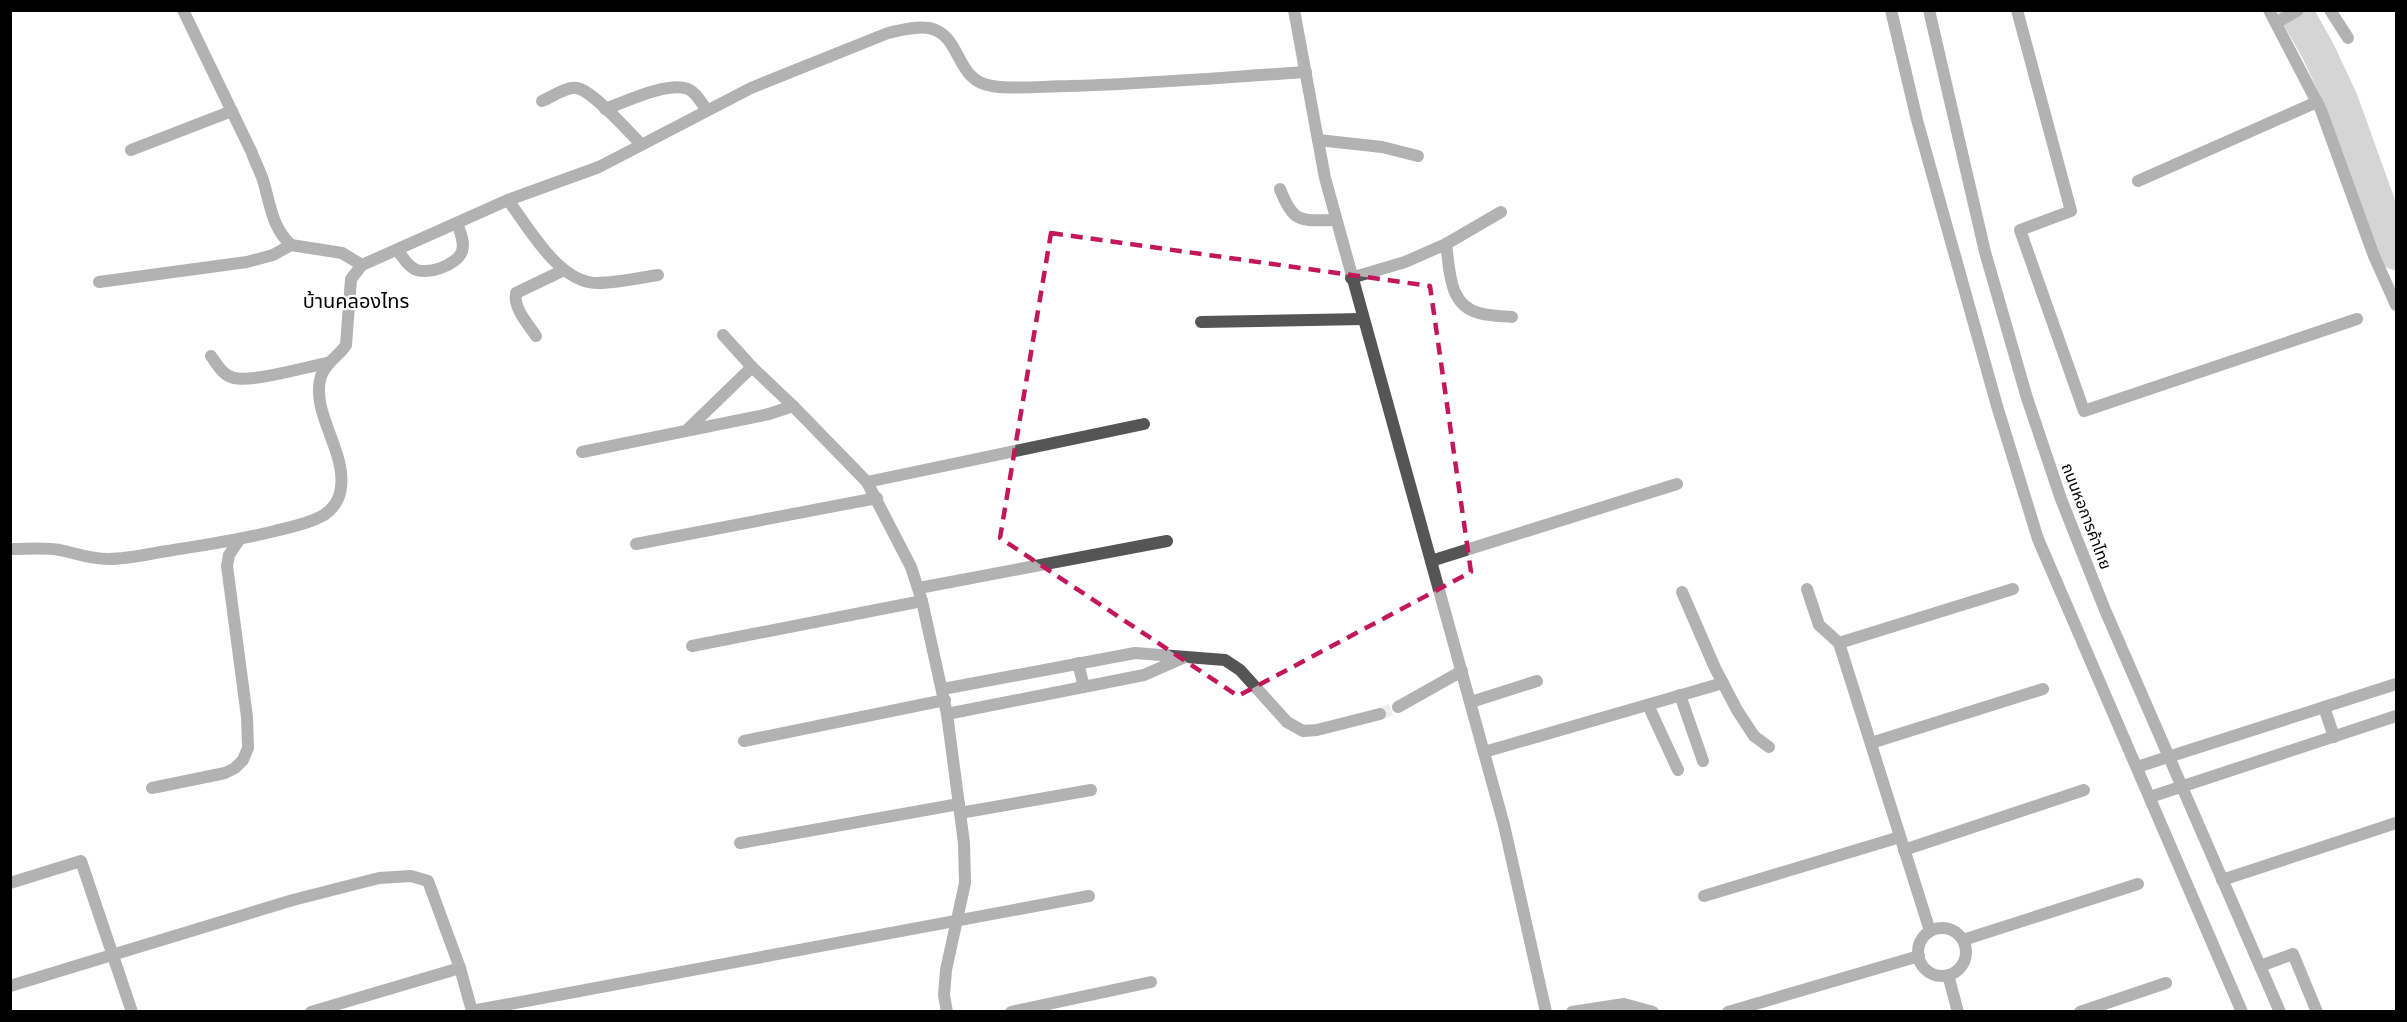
<svg xmlns="http://www.w3.org/2000/svg" width="2407" height="1022" font-family="Quicksand,'Noto Sans Thai',sans-serif">
	<style>
		.lines { fill: none; stroke-linecap: round; stroke-linejoin: round }
		.river { stroke: #a3a3a3; stroke-width: 34 }
		.minor-tunnel { stroke: #d9d9d9; stroke-width: 12; stroke-dasharray: 12 6; stroke-linecap: butt }
		.service { stroke: #555; stroke-width: 12 }
		.minor { stroke: #555; stroke-width: 12 }
		.marked { fill: none; stroke: #c2185b; stroke-width: 4.5; stroke-dasharray: 12 8; stroke-linejoin: round }
		.labels { text-anchor: middle; dominant-baseline: central; stroke-width: 4.5; stroke-linejoin: round; paint-order: stroke }
		.street-label { font-size: 16px; fill: #000; stroke: #fff }
		.quarter-label { font-size: 20px; fill: #000; stroke: #fff }
	</style>
	<rect width="100%" height="100%" fill="#fff"/>
	<g class="lines">
		<polyline class="river" points="2295,10 2318,51 2341,100 2396,253"/>
		<polyline class="minor-tunnel" points="1380,714 1398,707"/>
		<g class="service">
			<path d="M1280 189C1294 225 1301 220 1336 220"/>
			<path d="M1446 244C1450 270 1448 305 1479 313 1489 316 1501 316 1512 317"/>
			<polyline points="1351,278 1405,262 1446,244 1501,212"/>
			<polyline points="1682,592 1715,668 1737,710 1754,736 1769,747"/>
			<polyline points="1680,695 1703,761"/>
			<polyline points="1471,702 1537,681"/>
			<polyline points="1648,705 1678,770"/>
			<polyline points="1484,752 1723,683"/>
			<polyline points="152,788 225,773 235,768 243,760 248,748 247,717 227,566 229,555 239,540"/>
			<polyline points="2222,880 2396,823"/>
		</g>
		<g class="minor">
			<path d="M183 10 252 153C255 162 260 171 263 180 270 203 272 228 291 245"/>
			<polyline points="1294,10 1325,178 1504,825 1546,1012"/>
			<polyline points="1891,10 1917,120 1997,406 2038,539 2242,1012"/>
			<polyline points="1929,10 1985,252 2027,398 2061,499 2105,610 2280,1012"/>
			<polyline points="2017,10 2071,211 2020,230 2084,411 2357,319"/>
			<polyline points="2269,10 2321,110 2374,256 2396,305"/>
			<polyline points="2330,10 2348,38"/>
			<polyline points="2276,23 2298,10"/>
			<path d="M542 101C552 97 567 86 577 88 593 91 628 131 641 144"/>
			<path d="M605 109C625 102 668 81 688 89 696 92 701 103 707 110"/>
			<polyline points="1318,140 1382,147 1418,156"/>
			<polyline points="131,150 232,111"/>
			<polyline points="2138,181 2317,102"/>
			<path d="M508 200C529 228 559 283 597 283 617 283 638 278 658 275"/>
			<path d="M397 250C402 255 406 264 413 268 425 277 458 265 462 251 465 242 460 232 457 223"/>
			<polyline points="99,282 247,262 273,255 291,245 342,253 362,265"/>
			<polyline points="1201,322 1363,319"/>
			<polyline points="723,335 752,367 793,406"/>
			<path d="M536 336C528 324 513 308 516 293L564 270"/>
			<path d="M211 356C217 364 223 376 234 378 255 382 305 367 328 363"/>
			<polyline points="688,429 752,367"/>
			<polyline points="582,452 769,414 793,406 867,482 911,567 922,601 947,714 964,843 965,883 946,970 944,995 947,1012"/>
			<polyline points="867,482 1144,424"/>
			<polyline points="636,544 877,498"/>
			<path d="M10 549C27 549 44 547 60 550 79 554 88 559 109 559 128 559 148 554 167 551 204 545 239 540 275 531 290 527 308 524 322 516 333 510 340 499 341 487 346 451 310 411 321 376 326 362 339 356 346 345L351 279 362 265 508 200 599 167 751 88 888 33C902 30 915 26 929 28 963 35 954 81 992 86 1017 90 1044 86 1069 86 1148 84 1227 77 1306 72"/>
			<polyline points="1431,561 1677,484"/>
			<polyline points="919,588 1167,541"/>
			<polyline points="1807,589 1819,625 1839,643 1930,931"/>
			<polyline points="1839,643 2013,589"/>
			<polyline points="692,646 922,601"/>
			<polyline points="1078,663 1084,687"/>
			<polyline points="943,689 1135,653 1225,660 1240,670 1287,722 1303,731 1317,730 1380,714"/>
			<polyline points="1398,707 1462,671"/>
			<polyline points="2324,707 2334,737"/>
			<polyline points="947,714 1144,675 1185,657"/>
			<polyline points="744,741 945,700"/>
			<polyline points="1871,743 2043,689"/>
			<polyline points="2137,767 2396,684"/>
			<polyline points="2150,797 2396,716"/>
			<polyline points="960,813 1091,790"/>
			<polyline points="740,843 959,804"/>
			<polyline points="1904,850 2084,790"/>
			<polyline points="10,883 81,861 132,1012"/>
			<polyline points="1704,896 1900,837"/>
			<circle cx="1942" cy="952" r="24"/>
			<polyline points="1963,940 2138,884"/>
			<polyline points="2260,966 2293,954 2317,1012"/>
			<polyline points="1948,975 1958,1012"/>
			<polyline points="10,986 293,900 379,878 411,876 428,881 460,968 472,1011 1089,896"/>
			<polyline points="311,1012 460,968"/>
			<polyline points="1011,1012 1151,982"/>
			<polyline points="1572,1012 1624,1004 1653,1012"/>
			<polyline points="1728,1012 1919,956"/>
			<polyline points="2080,1012 2166,983"/>
		</g>
	</g>
	<path d="M0 0H2407V1022H0ZM1051 233 1430 286 1471 572 1238 696 1000 538Z" fill="#fff" fill-opacity=".55" fill-rule="evenodd"/>
	<path class="marked" d="M1051 233 1430 286 1471 572 1238 696 1000 538Z"/>
	<g class="labels">
		<g class="street-label">
			<text transform="translate(2087 516) rotate(69)">ถนนหอการค้าไทย</text>
		</g>
		<g class="quarter-label">
			<text x="356" y="300">บ้านคลองไทร</text>
		</g>
	</g>
	<rect width="2407" height="1022" fill="none" stroke="#000000" stroke-width="24"/>
</svg>
